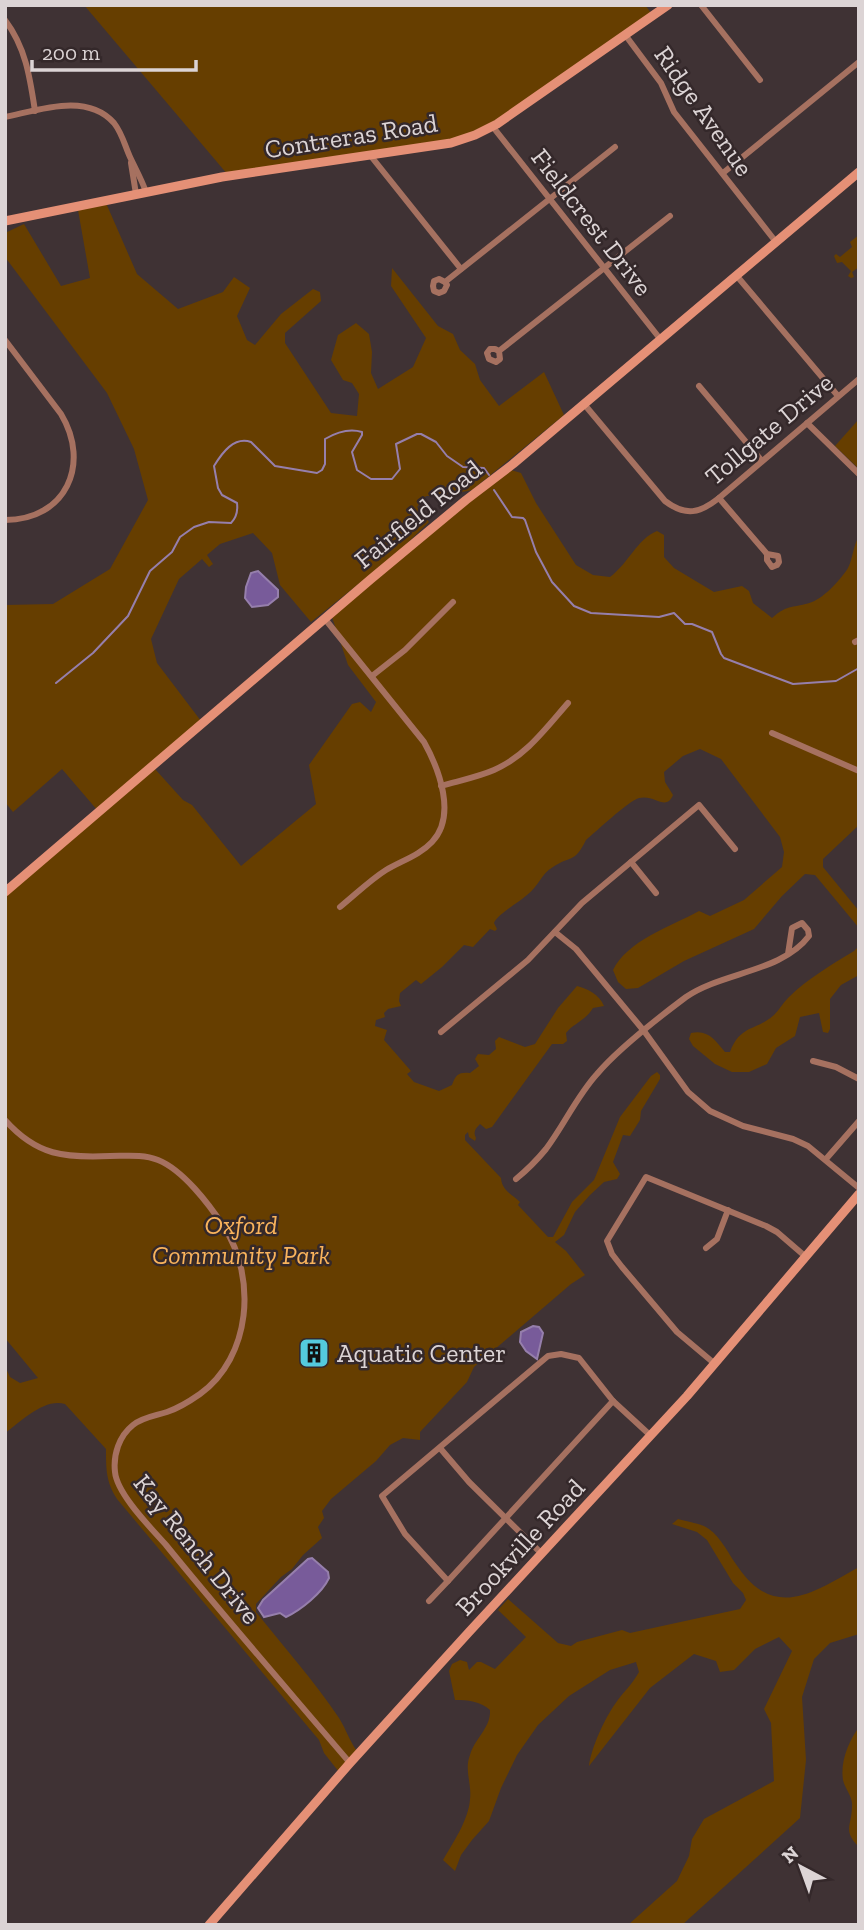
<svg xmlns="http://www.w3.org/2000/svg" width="864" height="1930" font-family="'Zilla Slab',serif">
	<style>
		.green { fill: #663e00 }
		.water { fill: #785b9a; stroke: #967fac; stroke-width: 2 }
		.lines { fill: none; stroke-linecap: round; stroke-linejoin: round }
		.stream { stroke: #967fac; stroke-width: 2 }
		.street { stroke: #a67160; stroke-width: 6 }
		.secondary { stroke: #e59076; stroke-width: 9 }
		.labels { text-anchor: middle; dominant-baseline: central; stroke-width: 5; stroke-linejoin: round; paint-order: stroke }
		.street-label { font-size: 26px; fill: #dcd4d5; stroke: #34282a }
		.park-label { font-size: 26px; font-style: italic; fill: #f9b35c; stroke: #34282a }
		.poi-label { font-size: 26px; fill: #dcd4d5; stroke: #34282a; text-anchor: start }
	</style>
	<rect width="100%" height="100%" fill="#3f3234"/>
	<g class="green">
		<polygon points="84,5 645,5 652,14 497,121 453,140 228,175"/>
		<polygon points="106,203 137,274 178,309 223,292 234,277 250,288 237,316 247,340 255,345 281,314 313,289 320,292 321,301 285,333 285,343 331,413 357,416 359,394 352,383 343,380 331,360 338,335 356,323 369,334 372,352 371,373 378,389 413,367 426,338 391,286 392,268 438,326 453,334 460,350 475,364 480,380 499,406 544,372 564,415 472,490 442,496 426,496 417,507 429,522 397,553 311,622 280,585 272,553 253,533 220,544 207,555 213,564 209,567 202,559 179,579 151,639 157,663 201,721 98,811 62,769 13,812 5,802 5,605 53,604 110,569 148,500 134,449 107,393 5,257 5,233 24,224 61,286 90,278 78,210"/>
		<polygon points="859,235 859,267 852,272 854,277 851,278 848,276 851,271 842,262 837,263 834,256 836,254 840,257 852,247 850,242"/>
		<polygon points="859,419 859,469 835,446"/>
		<path d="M511 470 521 473 536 503 576 565 593 575 610 577C628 564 637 539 657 531L664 535V557L674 568 714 592 742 586 749 591 753 603 772 618C789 603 793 609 812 602 825 597 841 579 848 568 853 558 853 546 859 536V825L823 859V867L859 911V928L815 875 805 874 782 896 754 929 684 961 638 988 626 989 618 982 613 970C628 940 670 927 699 911L710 916 744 900 782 867 784 852 780 837 721 759 700 749 683 756 664 772 665 782 673 795C666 812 655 794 639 798 627 802 597 831 586 840 574 864 571 855 553 867 541 874 539 886 527 895 518 903 498 914 494 923L497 929 495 931 490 929 473 947 464 945 442 967 421 984 416 980 400 993 399 1001 401 1006 388 1009 384 1013 385 1017 376 1020 375 1026 387 1030 384 1040 411 1071 407 1074 414 1082 439 1091 452 1085C456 1074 459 1072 470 1073L479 1066 475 1059 478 1054 489 1055 496 1049 495 1041 499 1037 525 1047 535 1044 558 1008 577 986C588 989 599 994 604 1006L593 1008C585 1021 574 1023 566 1033L567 1041 563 1044H552L492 1127 486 1129 480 1124C475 1129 473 1132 476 1138L475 1141 469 1137 468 1132 465 1135V1140L501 1178C502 1191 512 1194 520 1202L518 1205 548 1237H553L572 1202 594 1180 620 1117 651 1076 657 1072 660 1075V1079L641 1111 640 1120 630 1136 623 1135 613 1162 620 1174 617 1179 604 1182 590 1195 575 1212 564 1235 555 1242 566 1251 585 1275 571 1284 474 1367 467 1382 420 1432V1440L403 1438 390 1445 376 1461 331 1499 322 1511 324 1518 318 1527 322 1538 303 1555 292 1569 281 1577 256 1604V1612C283 1646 315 1682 339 1718 346 1729 350 1742 357 1751L339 1772 324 1753 319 1740 117 1499C106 1482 106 1469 106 1449L65 1404C44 1398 22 1421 5 1433V1366L10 1377 20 1383 38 1378 5 1338V892L155 769 183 800 192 805 241 866 316 804 309 765 352 704 360 702 371 712 376 702 348 665 332 617 433 531Z"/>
		<path d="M859 946V975L841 985 830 999V1029L828 1033 823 1032 819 1013 800 1017 795 1036 776 1048 767 1064 749 1072H732L715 1064 693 1046 689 1039 691 1033C708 1029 715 1040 725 1052H730C740 1025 756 1031 774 1015 779 1010 783 1003 788 998 807 979 831 965 854 951Z"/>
		<path d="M678 1519C687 1522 701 1523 709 1529 721 1537 729 1555 738 1567 775 1621 814 1592 859 1567V1634L830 1643 814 1659 802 1697 806 1760 800 1818 682 1925H628L677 1881 689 1856 692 1839 704 1819 774 1781 771 1723 764 1709 792 1651 779 1637 755 1649 734 1670 720 1672 716 1661 694 1654 650 1688 589 1766C591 1748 605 1718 615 1704 623 1692 632 1685 639 1672L636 1662 610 1670 569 1696 538 1725 517 1755 501 1788 489 1821 472 1840 461 1855 455 1871 443 1860C453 1843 469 1819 470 1799 472 1784 464 1770 470 1755 475 1738 491 1728 490 1710 480 1701 468 1700 455 1700L449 1671 452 1664 460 1660 467 1662 469 1670 477 1662H481L495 1669 526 1637 498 1610 508 1599 558 1643 571 1646 577 1642 622 1630 630 1633 740 1609 746 1600 743 1593 733 1583 707 1540 697 1532 672 1524Z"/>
		<path d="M859 1727V1847C842 1830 852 1826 852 1806 853 1797 845 1789 843 1780 840 1761 849 1741 859 1727Z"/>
	</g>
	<g class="water">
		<polygon points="258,571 278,590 278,597 268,605 252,607 245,598 246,587 251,573"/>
		<polygon points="533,1326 539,1327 543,1333 537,1359 526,1351 520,1342 521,1332"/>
		<path d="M312 1558 328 1572 329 1578C322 1593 301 1610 286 1617L280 1613 264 1617 258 1608 263 1600 308 1559Z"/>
	</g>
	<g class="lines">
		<g class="stream">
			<polyline points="494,490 512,517 523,518 525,520 536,552 552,582 574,606 591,613 659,617 674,613 685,624 692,624 712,632 721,654 724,658 793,684 836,681 859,668"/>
			<path d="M56 683 93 653 128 616 150 571 172 552 180 537 194 527 209 522 231 523C237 517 238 511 237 503L222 495 218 488 214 466C222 453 234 436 251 442L275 466 317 473 322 470 325 464V439C337 432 349 428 362 432V435L352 452 357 470 371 479H392L400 469 396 444 417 434H421L436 442 447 456 463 467 484 468 489 475"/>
		</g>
		<g class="street">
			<polyline points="701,5 760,80"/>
			<path d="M5 20C26 48 30 78 35 111"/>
			<polyline points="626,36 661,83 674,112 776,242"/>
			<path d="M5 117C39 110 87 92 114 123 122 133 125 146 130 157 136 170 141 178 146 192"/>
			<polyline points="493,127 661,340"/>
			<polyline points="370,155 461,269"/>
			<polyline points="131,163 136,194"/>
			<polyline points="723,173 859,62"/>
			<polyline points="736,275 838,396"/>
			<polyline points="445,282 447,285 444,291 439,293 434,291 433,286 434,281 439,279 445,282 615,147"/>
			<path d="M5 340 61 414C91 464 66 520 5 520"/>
			<polyline points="499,351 500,359 496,362 489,359 487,353 490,349 495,349 499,351 670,216"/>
			<polyline points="699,386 762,461"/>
			<path d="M584 404 665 501C686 517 700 513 719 498L859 379"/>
			<polyline points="807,423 859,474"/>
			<polyline points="719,498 767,554 767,560 772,567 777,565 779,562 778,556 767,554"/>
			<path d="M325 619 424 742C439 769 457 816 432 842 420 855 401 861 386 870 370 880 355 895 340 907"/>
			<polyline points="855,642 859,640"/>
			<polyline points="372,676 405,650 453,602"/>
			<polyline points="772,733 859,771"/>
			<path d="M441 786C458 781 478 777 494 770 526 756 546 728 568 703"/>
			<polyline points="631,862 656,893"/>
			<polyline points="555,932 576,949 644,1031 688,1092 710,1111 743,1126 793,1139 808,1146 859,1188"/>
			<polyline points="441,1032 528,960 582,903 699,805 735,849"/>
			<polyline points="813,1061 836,1067 859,1079"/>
			<path d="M5 1120C37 1156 65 1158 110 1156 126 1156 143 1154 158 1160 183 1170 209 1204 224 1227 257 1278 251 1357 200 1394 190 1401 179 1408 167 1412 155 1416 143 1417 133 1425 119 1436 113 1455 115 1472 117 1494 151 1528 166 1545 226 1619 289 1691 350 1763"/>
			<polyline points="826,1159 859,1121"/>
			<path d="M516 1179C527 1170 537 1160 546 1149 564 1125 577 1096 597 1074 619 1048 658 1018 686 997 722 972 782 972 809 936L808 930 802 923 792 928 788 954"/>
			<polyline points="706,1248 717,1239 728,1210"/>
			<polyline points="715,1364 677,1332 622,1267 612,1254 607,1241 646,1177 766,1226 777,1232 806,1257"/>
			<polyline points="440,1448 469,1482 542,1554"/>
			<polyline points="448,1581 613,1401"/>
			<polyline points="429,1601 448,1581 405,1534 382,1496 548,1356 561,1354 579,1358 613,1401 651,1436"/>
		</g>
		<g class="secondary">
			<polyline points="5,221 222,177 451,143 475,135 497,124 668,5"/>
			<polyline points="5,892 371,579 466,500 513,464 859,172"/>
			<polyline points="209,1925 350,1763 469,1632 687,1396 859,1194"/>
		</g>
	</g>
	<defs>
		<g id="building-square" transform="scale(1.575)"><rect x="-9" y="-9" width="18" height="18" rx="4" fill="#54cade" stroke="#34282a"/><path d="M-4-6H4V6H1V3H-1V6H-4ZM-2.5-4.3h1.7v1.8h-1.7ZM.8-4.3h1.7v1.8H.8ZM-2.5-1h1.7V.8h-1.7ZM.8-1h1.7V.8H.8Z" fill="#111"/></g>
	</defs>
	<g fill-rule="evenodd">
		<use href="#building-square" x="314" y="1353"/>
	</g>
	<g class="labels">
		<g class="street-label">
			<text transform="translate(704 111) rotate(55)">Ridge Avenue</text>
			<text transform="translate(351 136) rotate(-9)">Contreras Road</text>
			<text transform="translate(592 222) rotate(52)">Fieldcrest Drive</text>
			<text transform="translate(769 429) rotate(-40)">Tollgate Drive</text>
			<text transform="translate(418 514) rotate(-39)">Fairfield Road</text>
			<text transform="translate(520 1547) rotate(-47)">Brookville Road</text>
			<text transform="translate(197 1549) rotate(51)">Kay Rench Drive</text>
		</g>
		<g class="park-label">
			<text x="241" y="1225">Oxford<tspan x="241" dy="30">Community Park</tspan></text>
		</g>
		<g class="poi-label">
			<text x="337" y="1353">Aquatic Center</text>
		</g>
	</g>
	<rect width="864" height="1930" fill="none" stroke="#dcd4d5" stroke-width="14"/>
	<g transform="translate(801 1867) rotate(319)" stroke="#34282a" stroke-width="5" paint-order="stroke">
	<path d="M0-5L12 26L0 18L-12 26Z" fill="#dcd4d5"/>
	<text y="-10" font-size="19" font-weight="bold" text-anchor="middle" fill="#dcd4d5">N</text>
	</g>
	<path d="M32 60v10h164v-10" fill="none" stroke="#dcd4d5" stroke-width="3.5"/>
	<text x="42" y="60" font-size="21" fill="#dcd4d5" stroke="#34282a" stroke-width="5" paint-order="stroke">200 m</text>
</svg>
